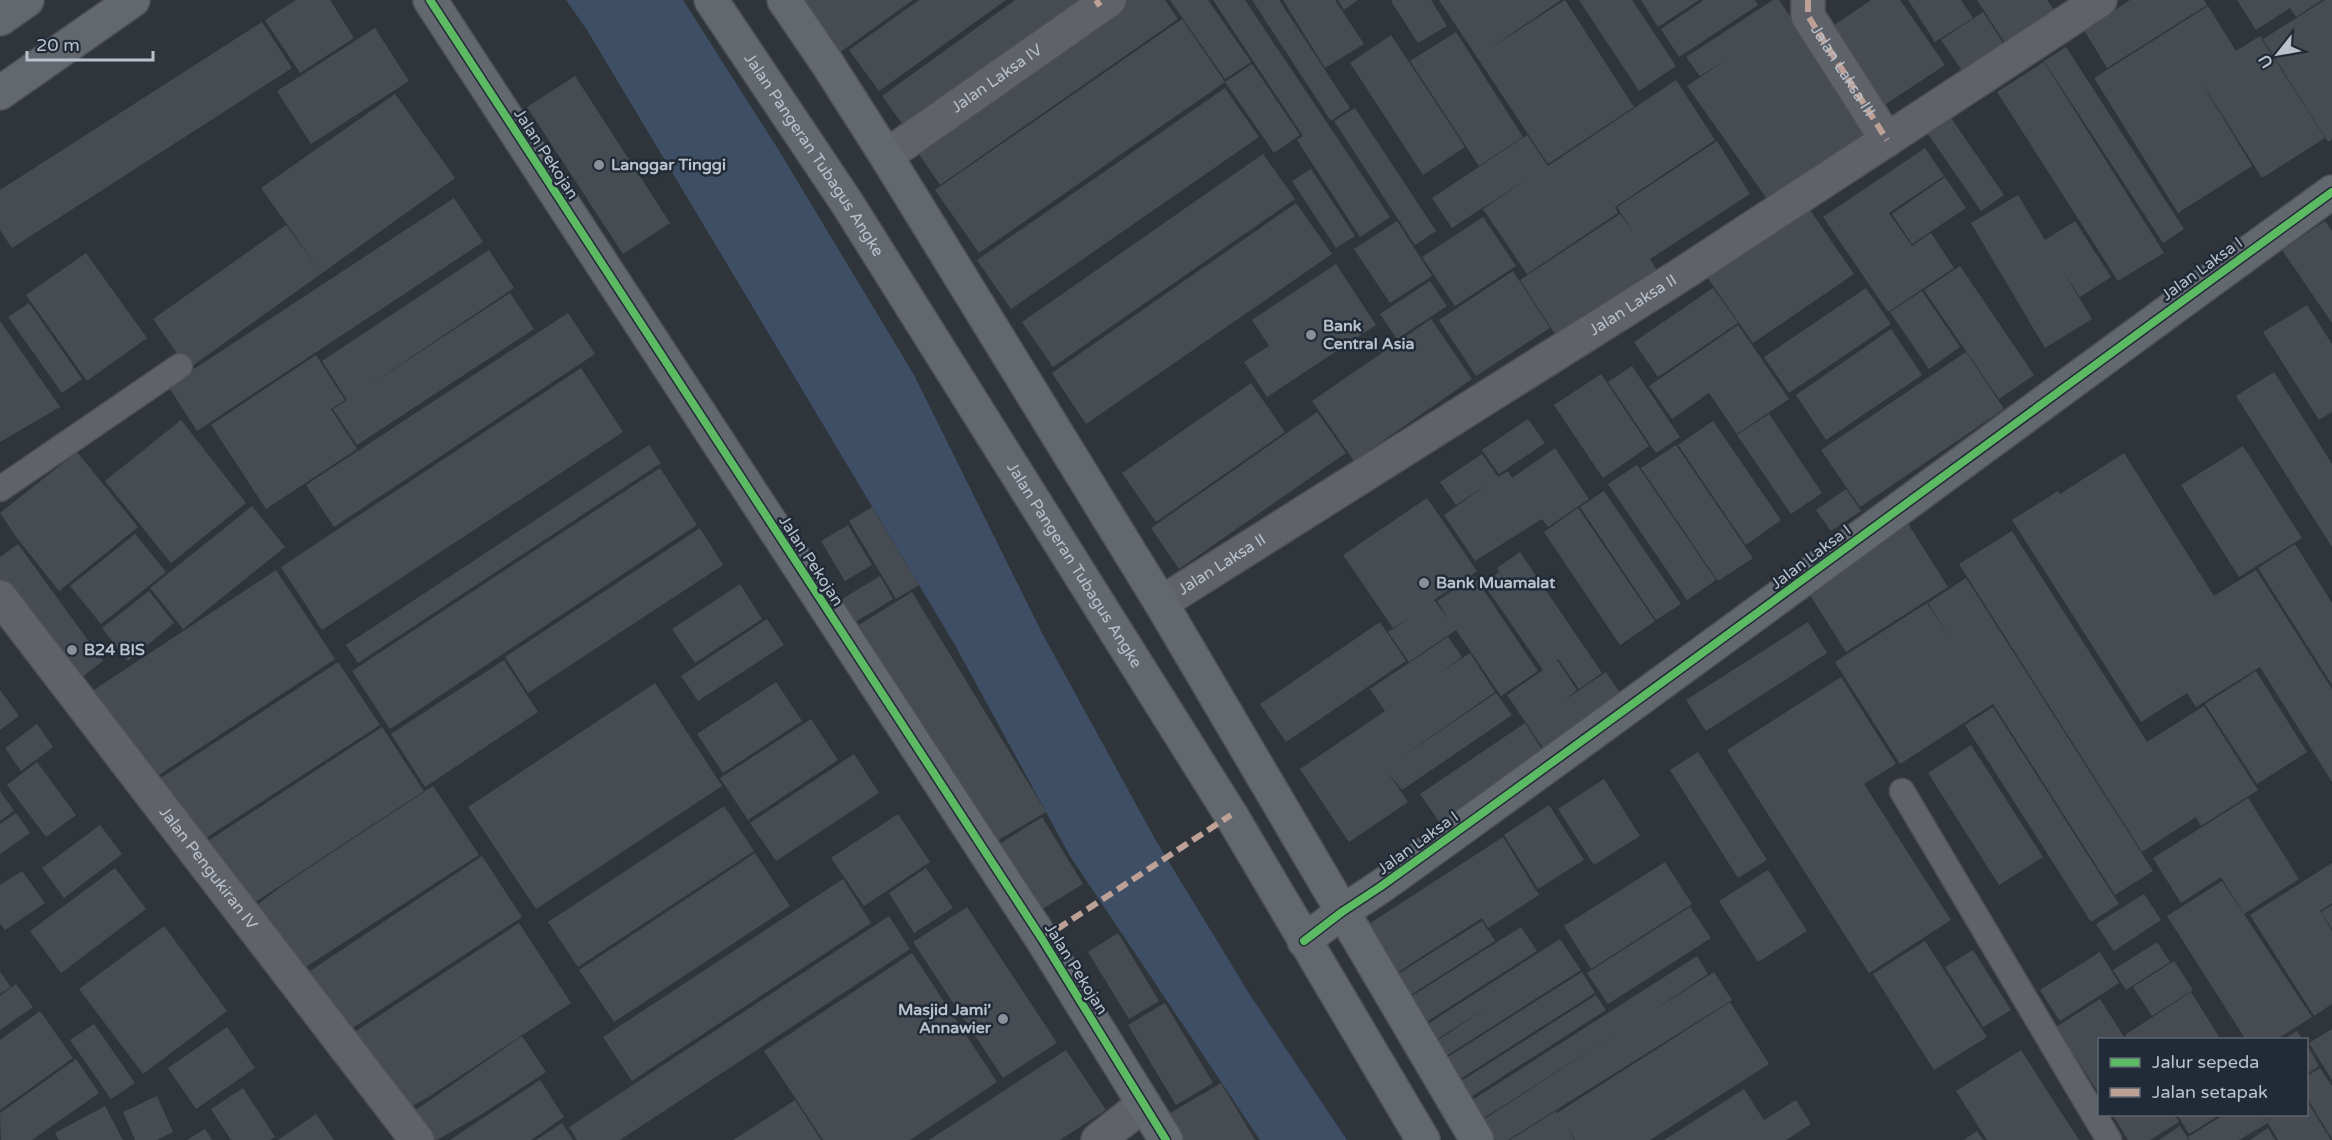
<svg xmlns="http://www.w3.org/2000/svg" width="2332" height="1140" font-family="'Varela Round',sans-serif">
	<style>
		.water { fill: #3e4f65 }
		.building { fill: #474c52 }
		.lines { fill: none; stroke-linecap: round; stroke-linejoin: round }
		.lane-casing { stroke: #4d5156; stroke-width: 27 }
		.street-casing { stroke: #4d5156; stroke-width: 36 }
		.secondary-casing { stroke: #4d5156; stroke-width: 36 }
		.lane { stroke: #5f6369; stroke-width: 24 }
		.street { stroke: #5f6369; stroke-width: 33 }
		.secondary { stroke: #63676e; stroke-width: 33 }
		.quiet { stroke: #bda197; stroke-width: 6; stroke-dasharray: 12 6; stroke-linecap: butt }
		.cycleway-casing { stroke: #212b37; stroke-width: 11 }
		.cycleway { stroke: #5cba63; stroke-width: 8 }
		.poi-dot { fill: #899099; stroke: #212b37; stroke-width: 2 }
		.labels { text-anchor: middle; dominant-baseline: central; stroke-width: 5; stroke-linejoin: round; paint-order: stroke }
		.street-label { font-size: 16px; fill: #bac1cb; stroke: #212b37 }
		.poi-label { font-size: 16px; font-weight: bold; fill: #bac1cb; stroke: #212b37; text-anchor: start }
	</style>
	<rect width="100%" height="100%" fill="#2f353b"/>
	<polygon class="water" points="566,0 683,0 778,149 914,375 1042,633 1155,839 1250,995 1347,1140 1260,1140 1070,856 955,645 587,30"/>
	<g class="building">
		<polygon points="296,0 330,0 354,38 300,73 265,20"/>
		<polygon points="795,0 913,0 835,56"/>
		<polygon points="919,0 1006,0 879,91 849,50"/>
		<polygon points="1015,0 1082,0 909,133 882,96"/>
		<polygon points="1125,0 1165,0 1178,19 940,185 914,147"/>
		<polygon points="1170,0 1208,0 1251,62 1225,79"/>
		<polygon points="1213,0 1245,0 1390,217 1360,237 1297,140 1303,136"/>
		<polygon points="1252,0 1279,0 1350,108 1331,121"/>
		<polygon points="1283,0 1335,0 1364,44 1325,68"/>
		<polygon points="1338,0 1358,0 1344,10"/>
		<polygon points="1393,0 1431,0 1447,26 1418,43 1391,1"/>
		<polygon points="1439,0 1561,0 1489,49 1565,0 1634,107 1548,164"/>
		<polygon points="1579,0 1632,0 1676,66 1639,91"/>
		<polygon points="1641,0 1699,0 1658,27"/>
		<polygon points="1704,0 1755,0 1758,5 1679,57 1661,29"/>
		<polygon points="1773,0 1779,0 1870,134 1769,202 1687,86 1726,60 1700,76 1686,57"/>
		<polygon points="1871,0 1900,0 1945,65 1880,108 1827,30"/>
		<polygon points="1908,0 1961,0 1973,18 1935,42"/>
		<polygon points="1977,0 2047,0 2056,13 2007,46"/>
		<polygon points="2130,0 2204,0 2207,5 2107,68 2084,30"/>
		<polygon points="2237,0 2322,0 2296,17 2290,8 2256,30"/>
		<polygon points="2325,0 2332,0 2332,139 2328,142 2263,39"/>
		<polygon points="2208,6 2236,51 2260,36 2325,138 2262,178 2197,75 2252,166 2178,213 2094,78"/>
		<polygon points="1983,12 2009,52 1967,78 1941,40"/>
		<polygon points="1182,19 1225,82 979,253 935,190"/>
		<polygon points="262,22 292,68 12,248 0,230 0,190"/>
		<polygon points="375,28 409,81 311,144 277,91"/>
		<polygon points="1456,32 1523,137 1479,166 1410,61"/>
		<polygon points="1391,35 1465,147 1423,175 1350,63"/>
		<polygon points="2066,47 2184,229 2163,243 2044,61"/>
		<polygon points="2044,62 2164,253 2118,281 1997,92"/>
		<polygon points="1252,64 1300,135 1274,153 1225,82"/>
		<polygon points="575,76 670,223 623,254 527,107"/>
		<polygon points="1676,80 1715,140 1615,207 1618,213 1527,274 1483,209 1533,175 1452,228 1432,198 1527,135 1548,166"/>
		<polygon points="1225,88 1259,137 1011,309 977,260"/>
		<polygon points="395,94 455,178 188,369 153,319 286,225 320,271 261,188"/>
		<polygon points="1355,108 1436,231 1415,245 1334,121"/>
		<polygon points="1951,118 2004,195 1981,211 1928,134"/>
		<polygon points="1717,141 1750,194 1650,259 1661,277 1561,343 1520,280 1620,214 1635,235 1617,207"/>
		<polygon points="1925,148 1944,176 1889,213 1912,246 1931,233 1954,268 1888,312 1823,217"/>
		<polygon points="1263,154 1295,199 1053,367 1022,322"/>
		<polygon points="1311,169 1355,236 1336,248 1292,181"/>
		<polygon points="1945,177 1966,208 1912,244 1892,214"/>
		<polygon points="2018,195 2045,240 2075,221 2111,277 2080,297 2063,271 2092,319 2045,348 1971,223"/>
		<polygon points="454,198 483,242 197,431 168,386"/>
		<polygon points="1296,203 1332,254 1086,424 1052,373"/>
		<polygon points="1808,207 1854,274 1753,343 1707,277"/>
		<polygon points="1483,217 1516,266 1455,306 1422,257"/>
		<polygon points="1397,221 1432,276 1390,303 1354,249"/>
		<polygon points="2325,221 2332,231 2332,323 2282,250"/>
		<polygon points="489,250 514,288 362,390 510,293 534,329 357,445 333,409 347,400 322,361"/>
		<polygon points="86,253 147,338 87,381 26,295"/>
		<polygon points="1336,264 1376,325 1267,397 1244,362 1269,346 1252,320"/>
		<polygon points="1960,266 2034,375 1999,399 1924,290"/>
		<polygon points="1513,271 1550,328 1476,376 1439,320"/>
		<polygon points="1430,281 1447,306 1397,339 1380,314"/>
		<polygon points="1713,288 1738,323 1658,377 1634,342"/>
		<polygon points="1866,288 1891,324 1789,393 1764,357"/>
		<polygon points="1922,291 1960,347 1929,369 1890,312"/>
		<polygon points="29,303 82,379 62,393 8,317"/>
		<polygon points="2307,305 2332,344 2332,412 2319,420 2263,332"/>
		<polygon points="568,313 595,354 334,527 306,485"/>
		<polygon points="1431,319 1472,379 1354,461 1312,401"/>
		<polygon points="0,321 60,407 0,442"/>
		<polygon points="1738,325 1789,399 1737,434 1709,393 1672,419 1649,386"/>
		<polygon points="1891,329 1922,375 1826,440 1796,395"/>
		<polygon points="1966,352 2004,409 1860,507 1821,450"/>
		<polygon points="316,355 345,400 331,409 357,449 266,509 211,425"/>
		<polygon points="1632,366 1680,437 1656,453 1608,382"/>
		<polygon points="581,368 623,432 322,630 281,567"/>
		<polygon points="2274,372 2332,464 2332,547 2236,396"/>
		<polygon points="1601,374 1649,446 1603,478 1554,405"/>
		<polygon points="1251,383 1285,432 1156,522 1122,473"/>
		<polygon points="1317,412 1346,453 1179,569 1151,528"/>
		<polygon points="1769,414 1822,493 1791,514 1737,435"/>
		<polygon points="1528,419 1545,443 1499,474 1482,450"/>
		<polygon points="181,420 246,503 171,563 105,481"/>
		<polygon points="1713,421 1781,520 1746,545 1678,445"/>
		<polygon points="649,445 661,463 358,663 346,645"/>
		<polygon points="1676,445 1753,558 1718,581 1641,468"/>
		<polygon points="2243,446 2302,538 2239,577 2181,485"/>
		<polygon points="1555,448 1589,499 1548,527 1542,519 1475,561 1444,515 1487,485 1456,505 1440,482 1482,454 1498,477 1508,471 1512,478"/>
		<polygon points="77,452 138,527 59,591 17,538 0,513"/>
		<polygon points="2124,453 2214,596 2256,570 2332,689 2332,782 2260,667 2196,707 2187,693 2141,722 2012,520 2058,491 2060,494"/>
		<polygon points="1637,465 1716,580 1687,600 1608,484"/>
		<polygon points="660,468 697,525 390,729 352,671"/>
		<polygon points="1846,489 1861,511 1831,531 1816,510"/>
		<polygon points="1604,491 1681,604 1656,620 1580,507"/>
		<polygon points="1427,498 1477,571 1434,600 1450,621 1437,601 1474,576 1538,671 1501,696 1456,630 1409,662 1388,632 1411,617 1393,628 1343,555"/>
		<polygon points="252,506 285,547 183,629 150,588"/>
		<polygon points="872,507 919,585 896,599 849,521"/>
		<polygon points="1578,508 1655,621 1620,645 1544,532"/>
		<polygon points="1905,519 1948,587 1846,652 1803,584"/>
		<polygon points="848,525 872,565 845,581 821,541"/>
		<polygon points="700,528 723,565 528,693 505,657"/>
		<polygon points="2012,531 2147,742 2204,706 2258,790 2201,826 2196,817 2142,852 1959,564"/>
		<polygon points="135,534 166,572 101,624 70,586"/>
		<polygon points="18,544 103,661 74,683 0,587 0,557"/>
		<polygon points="2295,544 2332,603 2332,685 2258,568"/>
		<polygon points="1520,552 1602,673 1579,689 1558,659 1557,660 1577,690 1563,701 1606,672 1621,695 1543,748 1507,695 1543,670 1483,583 1499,572 1504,579 1497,568"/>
		<polygon points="276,570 335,659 150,781 86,695"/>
		<polygon points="880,576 893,599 852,624 839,601"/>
		<polygon points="1966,578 2153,871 2115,895 1993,704 1900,764 1835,662 1927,603 1952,641 1928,603"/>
		<polygon points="740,584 762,619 695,663 672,629"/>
		<polygon points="149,591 174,623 128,661 102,628"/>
		<polygon points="912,592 1046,812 995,842 859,625"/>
		<polygon points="767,619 784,645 698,701 681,676"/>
		<polygon points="1380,622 1406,661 1286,742 1260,704"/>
		<polygon points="1808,622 1827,653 1706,731 1686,700"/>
		<polygon points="1448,637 1462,657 1440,673 1470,653 1495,692 1392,764 1496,693 1512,715 1402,790 1387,771 1408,802 1349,842 1300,769 1385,711 1370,689"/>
		<polygon points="504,660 538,712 425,787 391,734"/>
		<polygon points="338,662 380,725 198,843 153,783"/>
		<polygon points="2256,671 2307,752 2257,784 2205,704"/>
		<polygon points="1841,677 1896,764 1864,784 1951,920 1869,973 1727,750"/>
		<polygon points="776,682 802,721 723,773 697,734"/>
		<polygon points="655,683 722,786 536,909 468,807"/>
		<polygon points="0,690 19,716 0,730"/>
		<polygon points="1993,707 2119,904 2091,922 1965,725"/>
		<polygon points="811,719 838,760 748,820 720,778"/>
		<polygon points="1525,723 1543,751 1440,823 1420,794"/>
		<polygon points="37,724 53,747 21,771 5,748"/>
		<polygon points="382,727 424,791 245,909 202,845"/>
		<polygon points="1971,745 2043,857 1999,885 1928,773"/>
		<polygon points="1698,752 1767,860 1738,878 1670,770"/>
		<polygon points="854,754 879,793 776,861 750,823"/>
		<polygon points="37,762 76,815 46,837 7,785"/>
		<polygon points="1604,779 1640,836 1594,865 1558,809"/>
		<polygon points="433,786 479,855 295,974 250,910 286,883"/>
		<polygon points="0,791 14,811 0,821"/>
		<polygon points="2248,798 2299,879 2244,914 2221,877 2181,903 2153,858"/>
		<polygon points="1549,805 1584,860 1538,889 1504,835"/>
		<polygon points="724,806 754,851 578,967 548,922"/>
		<polygon points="16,813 30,833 0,854 0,824"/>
		<polygon points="898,814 930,862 864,906 831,858"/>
		<polygon points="1042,817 1083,884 1036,913 996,846"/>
		<polygon points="100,825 122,854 64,898 42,868"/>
		<polygon points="1503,837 1539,895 1488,928 1482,918 1392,976 1361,929"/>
		<polygon points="755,853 790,906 614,1022 579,970"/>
		<polygon points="482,856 522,917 342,1035 301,977"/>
		<polygon points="1665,862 1692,904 1591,969 1564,926"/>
		<polygon points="2332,863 2332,903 2320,911 2332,931 2332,1004 2314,1016 2250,915"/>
		<polygon points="115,868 146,909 61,973 30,931"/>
		<polygon points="926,868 953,908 914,933 889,893"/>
		<polygon points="1768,870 1807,931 1758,962 1719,901"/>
		<polygon points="22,871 45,903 5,930 0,923 0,885"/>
		<polygon points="843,879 871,923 632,1081 603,1037"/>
		<polygon points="2222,881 2312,1017 2276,1040 2246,1040 2167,916"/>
		<polygon points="2144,894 2161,920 2114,951 2096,924"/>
		<polygon points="2332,905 2332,929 2321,912"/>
		<polygon points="967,907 1057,1043 1003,1078 913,942"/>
		<polygon points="1690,907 1711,938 1608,1004 1587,973"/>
		<polygon points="889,916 910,949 620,1140 577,1140 569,1127"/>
		<polygon points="1482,921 1495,941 1406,998 1393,977"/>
		<polygon points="519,923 571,1003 430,1096 402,1112 347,1037"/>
		<polygon points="164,926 227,1011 143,1074 79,989"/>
		<polygon points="1521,927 1537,951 1420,1026 1404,1001"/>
		<polygon points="1118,933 1159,1001 1129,1019 1088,952"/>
		<polygon points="1560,939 1581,970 1443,1058 1434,1043 1487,1007 1433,1042 1423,1027"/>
		<polygon points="1925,941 1987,1037 1934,1070 1873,974"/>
		<polygon points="2157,942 2170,962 2126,990 2113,970"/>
		<polygon points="1973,950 2011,1010 1983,1027 1945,967"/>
		<polygon points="2100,952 2119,983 2060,1021 2040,990"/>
		<polygon points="912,953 997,1082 910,1140 823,1140 764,1051"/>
		<polygon points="1697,956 1708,974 1651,1012 1714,972 1732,1000 1508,1140 1496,1140 1483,1120 1626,1027 1481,1120 1469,1102"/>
		<polygon points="2174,961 2193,990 2152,1016 2133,987"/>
		<polygon points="0,972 11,987 0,994"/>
		<polygon points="1582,972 1595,993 1457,1081 1443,1060"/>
		<polygon points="16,984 33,1007 0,1030 0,996"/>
		<polygon points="2191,992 2221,1040 2128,1040 2125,1035"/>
		<polygon points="1596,995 1606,1010 1468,1099 1458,1083"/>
		<polygon points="2100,999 2126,1040 2100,1040 2100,1095 2056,1027"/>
		<polygon points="1730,1002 1769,1064 1650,1140 1575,1140 1568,1128 1574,1140 1510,1140 1556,1111 1557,1113"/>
		<polygon points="1165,1003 1213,1083 1176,1105 1128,1025"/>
		<polygon points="40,1011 73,1058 0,1110 0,1040"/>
		<polygon points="94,1024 135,1083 111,1099 70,1040"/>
		<polygon points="227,1027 255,1068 196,1109 168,1068"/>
		<polygon points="2332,1029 2332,1080 2309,1043"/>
		<polygon points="2297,1031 2303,1040 2283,1040"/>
		<polygon points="522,1036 546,1072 479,1116 437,1140 433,1140 410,1114"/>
		<polygon points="2307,1045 2319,1066 2307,1074"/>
		<polygon points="1066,1050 1106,1110 1060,1140 929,1140"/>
		<polygon points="2021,1050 2051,1097 2079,1140 1987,1140 1956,1091"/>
		<polygon points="76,1059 99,1093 32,1140 1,1140 0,1113"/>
		<polygon points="2320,1068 2332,1086 2332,1139 2307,1098 2307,1076"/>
		<polygon points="540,1080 564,1117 531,1140 450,1140"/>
		<polygon points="1221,1083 1255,1140 1181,1140 1167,1115"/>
		<polygon points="243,1088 275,1137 270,1140 231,1140 211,1109"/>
		<polygon points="1744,1089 1764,1120 1796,1100 1811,1124 1786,1140 1664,1140"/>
		<polygon points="157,1096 173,1132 157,1140 135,1140 123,1112"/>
		<polygon points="795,1100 821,1140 733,1140 741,1135"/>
		<polygon points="2307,1101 2331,1140 2278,1140 2268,1123 2239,1140 2190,1140 2188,1137 2225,1114 2262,1114 2266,1121 2263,1114 2307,1114"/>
		<polygon points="105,1106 123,1140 59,1140 55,1133"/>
		<polygon points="316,1114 334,1140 278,1140"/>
		<polygon points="2112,1114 2174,1114 2179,1122 2150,1140 2128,1140"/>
		<polygon points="2177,1114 2221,1114 2189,1134"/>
		<polygon points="562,1123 573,1140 536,1140"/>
		<polygon points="2180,1126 2189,1140 2159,1140"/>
		<polygon points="2268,1128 2275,1140 2250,1140"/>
		<polygon points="205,1129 212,1140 187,1140"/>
		<polygon points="1977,1131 1983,1140 1964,1140"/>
	</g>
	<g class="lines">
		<g class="lane-casing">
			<g id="lane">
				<polyline points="0,489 180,366"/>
				<polyline points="1902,791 2109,1140"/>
			</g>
		</g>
		<g class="street-casing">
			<g id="street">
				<polyline points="1808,0 1808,16 1887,140"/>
				<path id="s1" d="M885 154 902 145 1109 0"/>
				<path id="s2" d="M0 597 417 1140"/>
				<path id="s3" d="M1161 603 1679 276 2100 0"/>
				<polyline points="1098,1140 1144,1104"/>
			</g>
		</g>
		<g class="secondary-casing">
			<g id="secondary">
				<polyline points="430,0 1042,939 1166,1140"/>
				<path id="s4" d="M711 0 847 203 1231 815 1423 1140"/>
				<polyline points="784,0 827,63 885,154 1161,603 1477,1140"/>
				<polyline points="0,19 27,0"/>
				<polyline points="0,93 133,0"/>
				<path d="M1304 941 1342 912 1380 887C1699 658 2014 423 2332 192"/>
			</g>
		</g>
		<use href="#lane" class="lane"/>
		<use href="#street" class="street"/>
		<use href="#secondary" class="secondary"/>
		<g class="quiet">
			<polyline points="1096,0 1100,6"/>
			<path id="s5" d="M1808 0V16L1887 140"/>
			<polyline points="1042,939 1231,815"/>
		</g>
		<g class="cycleway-casing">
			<g id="cycleway">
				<polyline points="430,0 1042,939 1166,1140"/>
				<path d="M1304 941 1342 912 1380 887C1699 658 2014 423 2332 192"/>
			</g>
		</g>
		<use href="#cycleway" class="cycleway"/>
	</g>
	<g class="poi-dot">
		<circle cx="599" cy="165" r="6"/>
		<circle cx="1311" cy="335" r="6"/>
		<circle cx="1424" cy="583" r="6"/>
		<circle cx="72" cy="650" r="6"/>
		<circle cx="1003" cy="1019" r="6"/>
	</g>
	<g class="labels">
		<g class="street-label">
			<text stroke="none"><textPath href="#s5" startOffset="81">Jalan Laksa III</textPath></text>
			<text stroke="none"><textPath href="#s1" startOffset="135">Jalan Laksa IV</textPath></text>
			<text transform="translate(546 154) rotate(57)">Jalan Pekojan</text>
			<text stroke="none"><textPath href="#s4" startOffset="186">Jalan Pangeran Tubagus Angke</textPath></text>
			<text transform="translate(2202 269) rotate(-36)">Jalan Laksa I</text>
			<text stroke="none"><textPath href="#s3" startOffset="558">Jalan Laksa II</textPath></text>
			<text transform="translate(1811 557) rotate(-37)">Jalan Laksa I</text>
			<text transform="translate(811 561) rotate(57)">Jalan Pekojan</text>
			<text stroke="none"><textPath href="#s4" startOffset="672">Jalan Pangeran Tubagus Angke</textPath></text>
			<text stroke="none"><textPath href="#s3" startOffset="72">Jalan Laksa II</textPath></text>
			<text transform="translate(1418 843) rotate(-36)">Jalan Laksa I</text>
			<text stroke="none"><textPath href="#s2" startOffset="342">Jalan Pengukiran IV</textPath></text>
			<text transform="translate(1076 969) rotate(58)">Jalan Pekojan</text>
		</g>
		<g class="poi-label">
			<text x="611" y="165">Langgar Tinggi</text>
			<text x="1323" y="326">Bank<tspan x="1323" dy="18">Central Asia</tspan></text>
			<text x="1436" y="583">Bank Muamalat</text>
			<text x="84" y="650">B24 BIS</text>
			<text x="991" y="1010" text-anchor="end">Masjid Jami'<tspan x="991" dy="18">Annawier</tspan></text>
		</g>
	</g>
	<rect x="2098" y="1038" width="210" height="78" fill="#212b37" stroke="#5e6772" stroke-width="1.5"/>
	<rect x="2110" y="1058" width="30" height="9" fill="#5cba63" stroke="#5e6772" stroke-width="1.5"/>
	<text x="2152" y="1068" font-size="18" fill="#bac1cb">Jalur sepeda</text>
	<rect x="2110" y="1088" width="30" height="9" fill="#bda197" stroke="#5e6772" stroke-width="1.5"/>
	<text x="2152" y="1098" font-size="18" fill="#bac1cb">Jalan setapak</text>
	<g transform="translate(2278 54) rotate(239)" stroke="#212b37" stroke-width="4.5" paint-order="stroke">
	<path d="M0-4.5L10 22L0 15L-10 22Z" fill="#bac1cb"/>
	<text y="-9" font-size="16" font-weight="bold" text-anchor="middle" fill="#bac1cb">U</text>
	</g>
	<path d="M27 51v9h126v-9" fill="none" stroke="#bac1cb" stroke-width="3"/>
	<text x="36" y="51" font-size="18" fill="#bac1cb" stroke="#212b37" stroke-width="4.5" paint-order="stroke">20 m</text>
</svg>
